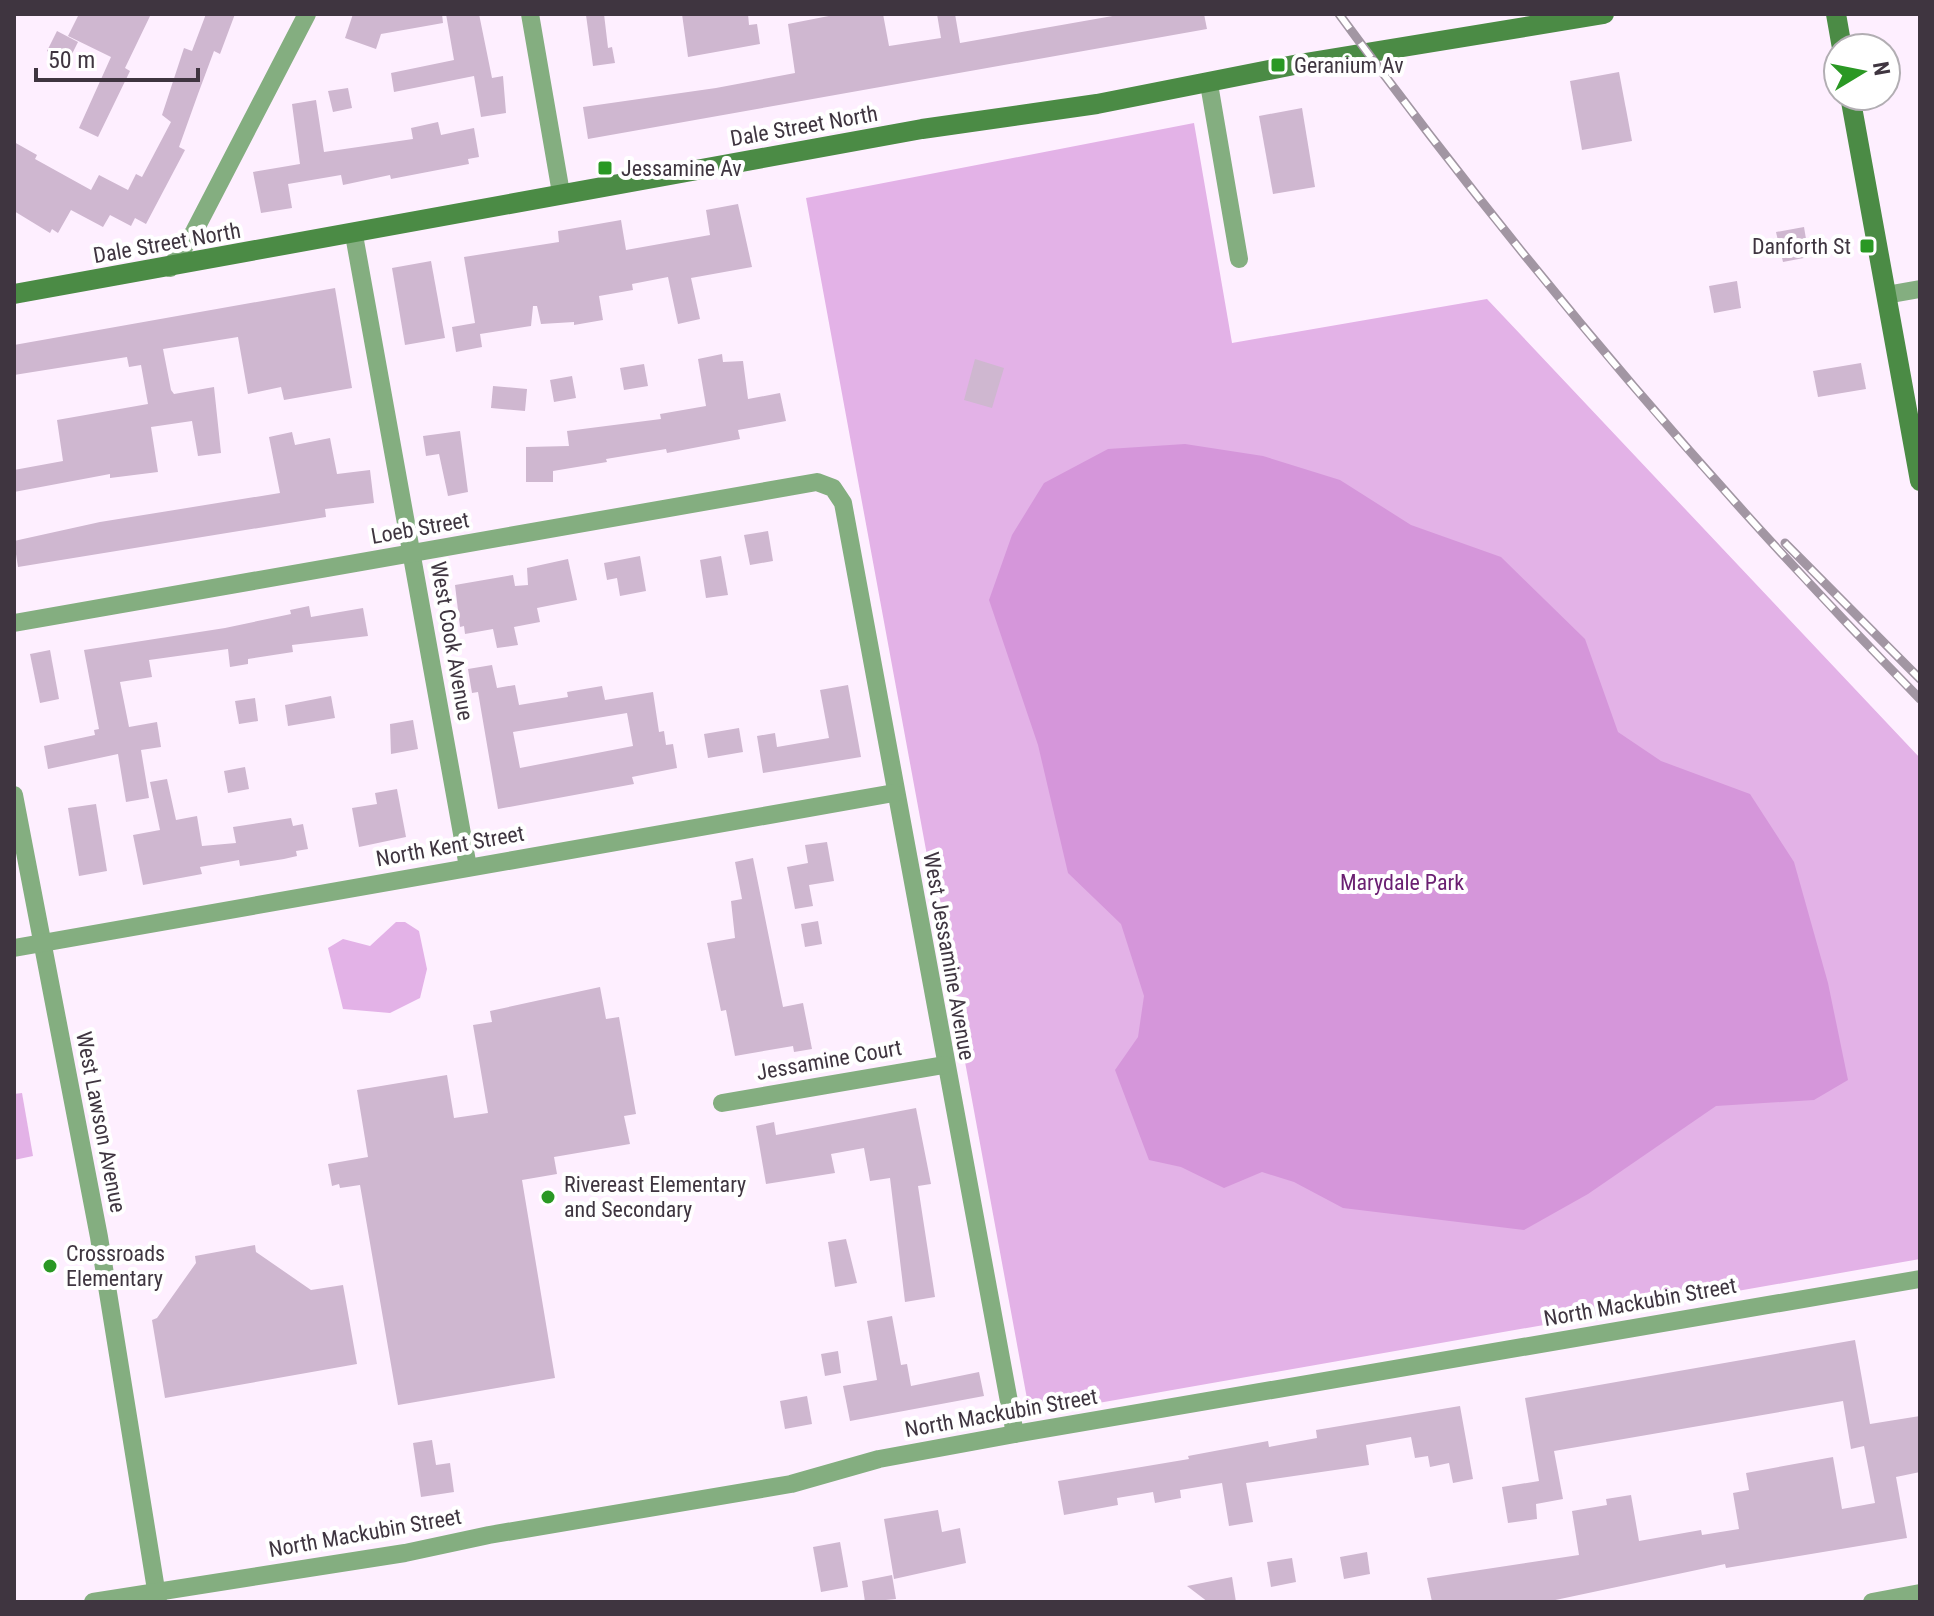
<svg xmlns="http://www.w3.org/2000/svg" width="1934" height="1616" font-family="'Roboto Condensed',sans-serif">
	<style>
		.green { fill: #e3b2e7 }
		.water { fill: #d596da }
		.building { fill: #cfb7d0; fill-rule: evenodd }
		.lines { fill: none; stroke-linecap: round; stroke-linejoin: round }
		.minor { stroke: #84ae80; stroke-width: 18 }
		.secondary { stroke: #4b8b45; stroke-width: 20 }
		.rail-casing { stroke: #a296a3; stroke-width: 9 }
		.rail { stroke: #fff; stroke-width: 6; stroke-dasharray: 18; stroke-linecap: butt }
		.poi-dot { fill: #2a9824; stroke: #fff; stroke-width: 3 }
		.labels { text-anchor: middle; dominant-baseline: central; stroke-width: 8; stroke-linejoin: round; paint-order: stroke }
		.poi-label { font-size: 22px; fill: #3f3540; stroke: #fff; text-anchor: start }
		.street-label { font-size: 22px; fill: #3f3540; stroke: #fff }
		.park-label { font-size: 22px; fill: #6b2072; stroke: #fff }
	</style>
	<rect width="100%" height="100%" fill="#feefff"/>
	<g class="green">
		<polygon points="1194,123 1232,343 1487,299 1920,758 1920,1259 1030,1415 806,198"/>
		<polygon points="396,922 405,922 419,931 427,969 420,998 390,1013 343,1009 328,948 343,939 370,946"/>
		<polygon points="22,1093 33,1156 14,1160 14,1094"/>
	</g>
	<polygon class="water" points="1185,444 1263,456 1340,480 1411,525 1501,557 1585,639 1618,732 1661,761 1750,794 1794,862 1828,983 1848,1080 1814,1100 1716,1106 1588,1194 1524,1230 1343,1208 1294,1182 1262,1172 1224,1188 1181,1167 1149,1160 1115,1070 1138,1037 1144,996 1121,924 1068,873 1038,745 989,600 1012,535 1044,483 1108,449"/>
	<g class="building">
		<polygon points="79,14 151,14 125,68 130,71 98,137 79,128 111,57 68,36"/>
		<polygon points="206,14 235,14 220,54 214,51 198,94 179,147 185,150 146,224 135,218 131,226 110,215 103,227 71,210 58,233 52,229 50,233 14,211 14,142 37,155 35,159 91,190 99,175 128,190 136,174 142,177 171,122 162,115 184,48 192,51"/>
		<polygon points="353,14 442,14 443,23 381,34 376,49 345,38"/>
		<polygon points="446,14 479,14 492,78 503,76 506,113 481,117 474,76 394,92 391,73 454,60"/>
		<polygon points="604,14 608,48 612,47 615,63 593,66 586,15"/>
		<polygon points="682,14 748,14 749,25 757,24 760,44 688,57"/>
		<polygon points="839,14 883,14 889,46 941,38 937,14 955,14 960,43 1124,14 1204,14 1207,29 588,139 583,107 716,88 795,73 788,24"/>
		<polygon points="57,31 78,42 68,62 47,51"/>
		<polygon points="1619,72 1632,141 1582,150 1570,81"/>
		<polygon points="348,88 352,108 333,112 328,91"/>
		<polygon points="316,100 324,152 413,139 411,128 438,122 441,135 474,128 479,157 468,159 469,164 391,179 390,175 343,185 341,175 288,184 292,208 261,213 253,172 300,164 292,104"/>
		<polygon points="1302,108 1315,187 1273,194 1259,116"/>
		<polygon points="738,204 752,267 691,278 700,319 678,324 668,277 632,284 633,290 599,296 603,320 574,325 574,322 541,324 537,306 533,306 531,326 480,334 482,347 456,352 452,327 475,323 464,257 559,242 558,231 621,220 626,250 710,235 706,210"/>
		<polygon points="1804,227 1809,257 1783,262 1776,232"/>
		<polygon points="431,261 445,338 405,345 392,268"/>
		<polygon points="1737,281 1741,308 1714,313 1709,286"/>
		<polygon points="335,288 352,388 284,400 281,387 248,394 238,337 163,349 171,390 174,394 214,387 221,453 198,456 192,421 151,427 158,472 110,478 110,474 14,492 14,470 63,461 57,420 148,404 141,365 129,367 127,357 14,375 14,345"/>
		<polygon points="722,354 723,362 743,361 748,399 780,393 786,421 738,430 740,439 667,453 666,449 606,459 607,462 553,471 553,482 526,482 526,447 569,446 567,431 661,419 660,414 706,406 698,359"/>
		<polygon points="975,359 1004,368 992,408 964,400"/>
		<polygon points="1861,363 1866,389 1818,397 1813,371"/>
		<polygon points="644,364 648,386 624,390 620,368"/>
		<polygon points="572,376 576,398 554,402 550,380"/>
		<polygon points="493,386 527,389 525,411 491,408"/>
		<polygon points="460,431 468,492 448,496 439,454 426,456 423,436"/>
		<polygon points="292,432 295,445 330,438 337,474 370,470 374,503 325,509 326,517 18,567 14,541 100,522 280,493 269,437"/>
		<polygon points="768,531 773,561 750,565 744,535"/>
		<polygon points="640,556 646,591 620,596 617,578 607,580 604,563"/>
		<polygon points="721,556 728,595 706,598 700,560"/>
		<polygon points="568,559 577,600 537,608 540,622 514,627 518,645 497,648 493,629 465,634 464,626 460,627 455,585 513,575 515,586 528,585 527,568"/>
		<polygon points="309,606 311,617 363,608 368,636 292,645 293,652 248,659 248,664 230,667 228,649 149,660 152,677 120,682 129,727 157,722 161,747 141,750 149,798 126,802 118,754 48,769 44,746 95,735 94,730 99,729 84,650 225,628 291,614 290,610"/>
		<polygon points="50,650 59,699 40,703 30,654"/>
		<path d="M492 665 497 688 515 685 519 705 568 697 567 692 602 686 605 700 653 692 659 732 664 731 666 745 673 744 677 768 632 777 634 784 498 809 478 692 472 693 468 669ZM627 713 633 746 520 768 513 732Z"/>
		<polygon points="848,685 861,757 763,773 757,736 775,733 777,747 829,738 820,690"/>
		<polygon points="331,696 335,718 288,726 285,705"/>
		<polygon points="255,698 258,721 239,724 235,701"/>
		<polygon points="413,720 418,749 391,754 390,724"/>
		<polygon points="739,728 743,752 708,758 704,734"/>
		<polygon points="245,767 249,789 228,793 224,771"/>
		<polygon points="167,779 176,820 197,816 202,846 236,843 233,827 291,818 293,826 303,824 308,849 296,851 297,856 284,859 240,866 239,860 200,867 202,874 143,885 133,835 160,830 150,782"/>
		<polygon points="397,789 406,837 359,847 352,808 377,804 375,793"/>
		<polygon points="96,804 107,871 79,876 68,808"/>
		<polygon points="827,842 834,881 809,885 813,906 795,909 787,867 808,863 805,845"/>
		<polygon points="753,858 783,1007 803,1003 812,1049 794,1052 793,1046 735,1056 726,1010 721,1011 707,943 735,938 731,901 742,899 735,862"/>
		<polygon points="818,921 822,944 805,947 801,924"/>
		<polygon points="600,987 606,1019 619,1017 636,1114 624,1116 630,1144 554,1157 557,1174 522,1180 555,1378 398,1405 360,1185 340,1188 339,1184 332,1186 328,1164 368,1157 357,1090 447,1075 454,1118 488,1113 473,1025 492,1022 490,1011"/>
		<polygon points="916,1108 931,1184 918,1186 935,1297 905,1302 890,1178 870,1181 864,1148 831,1154 835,1173 766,1184 756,1126 774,1122 776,1135"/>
		<polygon points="846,1239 857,1283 835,1287 828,1242"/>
		<polygon points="255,1245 256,1252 311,1290 343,1285 357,1364 165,1398 152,1320 157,1318 196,1263 195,1256"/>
		<polygon points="892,1316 901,1365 907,1364 911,1386 979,1372 984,1396 850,1421 843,1386 877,1380 867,1321"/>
		<polygon points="1855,1340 1870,1424 1920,1416 1920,1472 1896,1477 1907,1538 1726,1568 1725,1564 1546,1602 1432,1602 1427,1578 1579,1555 1572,1511 1607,1505 1606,1499 1631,1495 1639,1541 1701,1530 1702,1535 1739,1529 1733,1493 1749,1490 1746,1473 1833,1457 1842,1509 1875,1503 1864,1446 1851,1449 1843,1401 1554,1451 1563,1499 1536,1504 1537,1519 1508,1523 1502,1487 1539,1481 1525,1398"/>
		<polygon points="838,1351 841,1373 825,1376 821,1354"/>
		<polygon points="807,1396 812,1424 785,1429 780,1401"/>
		<polygon points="1460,1406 1473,1479 1453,1483 1449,1463 1430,1467 1428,1456 1415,1458 1411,1437 1366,1445 1369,1465 1246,1483 1253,1522 1229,1526 1222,1483 1180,1490 1181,1498 1155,1503 1153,1492 1117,1498 1118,1505 1064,1515 1058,1481 1189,1459 1188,1456 1268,1441 1269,1447 1317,1438 1316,1430"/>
		<polygon points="432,1440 436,1465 450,1463 454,1492 421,1497 413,1443"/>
		<polygon points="938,1510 942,1532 960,1528 966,1563 894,1579 884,1519"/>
		<polygon points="840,1542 848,1587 821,1592 813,1547"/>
		<polygon points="1367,1552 1370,1574 1344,1579 1340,1557"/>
		<polygon points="1292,1558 1296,1582 1271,1587 1267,1562"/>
		<polygon points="892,1575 896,1599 865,1602 862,1581"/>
		<polygon points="1232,1577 1236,1602 1208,1602 1187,1586"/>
	</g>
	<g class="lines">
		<g class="minor">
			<polyline points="530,14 561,193"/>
			<polyline points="1209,84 1239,259"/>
			<polyline points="354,235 468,867"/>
			<polyline points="170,268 194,232 307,14"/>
			<polyline points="1886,295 1920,289"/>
			<polyline points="14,623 817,482 833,488 843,503 1015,1434"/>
			<polyline points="14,795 99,1237 158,1602"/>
			<polyline points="14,948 894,793"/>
			<polyline points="722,1103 944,1065"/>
			<polyline points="93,1602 405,1553 489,1535 791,1484 879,1459 1015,1434 1920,1279"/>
			<polyline points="1872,1602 1920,1593"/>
		</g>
		<g class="secondary">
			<polyline points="1836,14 1842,48"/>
			<polyline points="1850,96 1920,481"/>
			<polyline points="14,294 922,129 1097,104 1299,64 1604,14"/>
		</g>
		<g class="rail-casing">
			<g id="rail">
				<path d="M1339 14C1517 257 1709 484 1920 699"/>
				<polyline points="1785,543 1920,679"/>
			</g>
		</g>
		<use href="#rail" class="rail"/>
	</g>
	<g class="poi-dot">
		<rect x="1270" y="57" width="16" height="16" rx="4"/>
		<rect x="597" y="160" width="16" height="16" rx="4"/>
		<rect x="1859" y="238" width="16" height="16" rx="4"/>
		<circle cx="548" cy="1197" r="8"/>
		<circle cx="50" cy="1266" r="8"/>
	</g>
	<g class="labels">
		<g class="poi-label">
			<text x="1294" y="65">Geranium Av</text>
			<text x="621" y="168">Jessamine Av</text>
			<text x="1851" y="246" text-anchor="end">Danforth St</text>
			<text x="564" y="1184">Rivereast Elementary<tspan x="564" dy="25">and Secondary</tspan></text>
			<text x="66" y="1253">Crossroads<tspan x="66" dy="25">Elementary</tspan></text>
		</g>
		<g class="street-label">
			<text transform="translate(804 126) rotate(-10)">Dale Street North</text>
			<text transform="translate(167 243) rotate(-10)">Dale Street North</text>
			<text transform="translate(420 528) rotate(-10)">Loeb Street</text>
			<text transform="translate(452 641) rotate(80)">West Cook Avenue</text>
			<text transform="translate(450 846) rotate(-10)">North Kent Street</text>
			<text transform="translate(949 956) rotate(80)">West Jessamine Avenue</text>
			<text transform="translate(829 1060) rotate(-10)">Jessamine Court</text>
			<text transform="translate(101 1122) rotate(79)">West Lawson Avenue</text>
			<text transform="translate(1640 1302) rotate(-10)">North Mackubin Street</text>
			<text transform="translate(1001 1413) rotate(-10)">North Mackubin Street</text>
			<text transform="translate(365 1533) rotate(-10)">North Mackubin Street</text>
		</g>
		<g class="park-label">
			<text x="1402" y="882">Marydale Park</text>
		</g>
	</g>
	<rect width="1934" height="1616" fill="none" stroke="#3f3540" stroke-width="32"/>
	<g transform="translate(1862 72) rotate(80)"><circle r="38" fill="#ffffff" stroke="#b2aeb3" stroke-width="2"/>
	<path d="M0-6L14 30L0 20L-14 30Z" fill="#2a9824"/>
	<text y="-12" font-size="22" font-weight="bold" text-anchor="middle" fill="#3f3540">N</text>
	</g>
	<path d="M36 68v12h162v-12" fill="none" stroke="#3f3540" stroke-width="4"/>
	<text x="48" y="68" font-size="24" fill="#3f3540" stroke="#ffffff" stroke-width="6" paint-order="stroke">50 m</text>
</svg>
